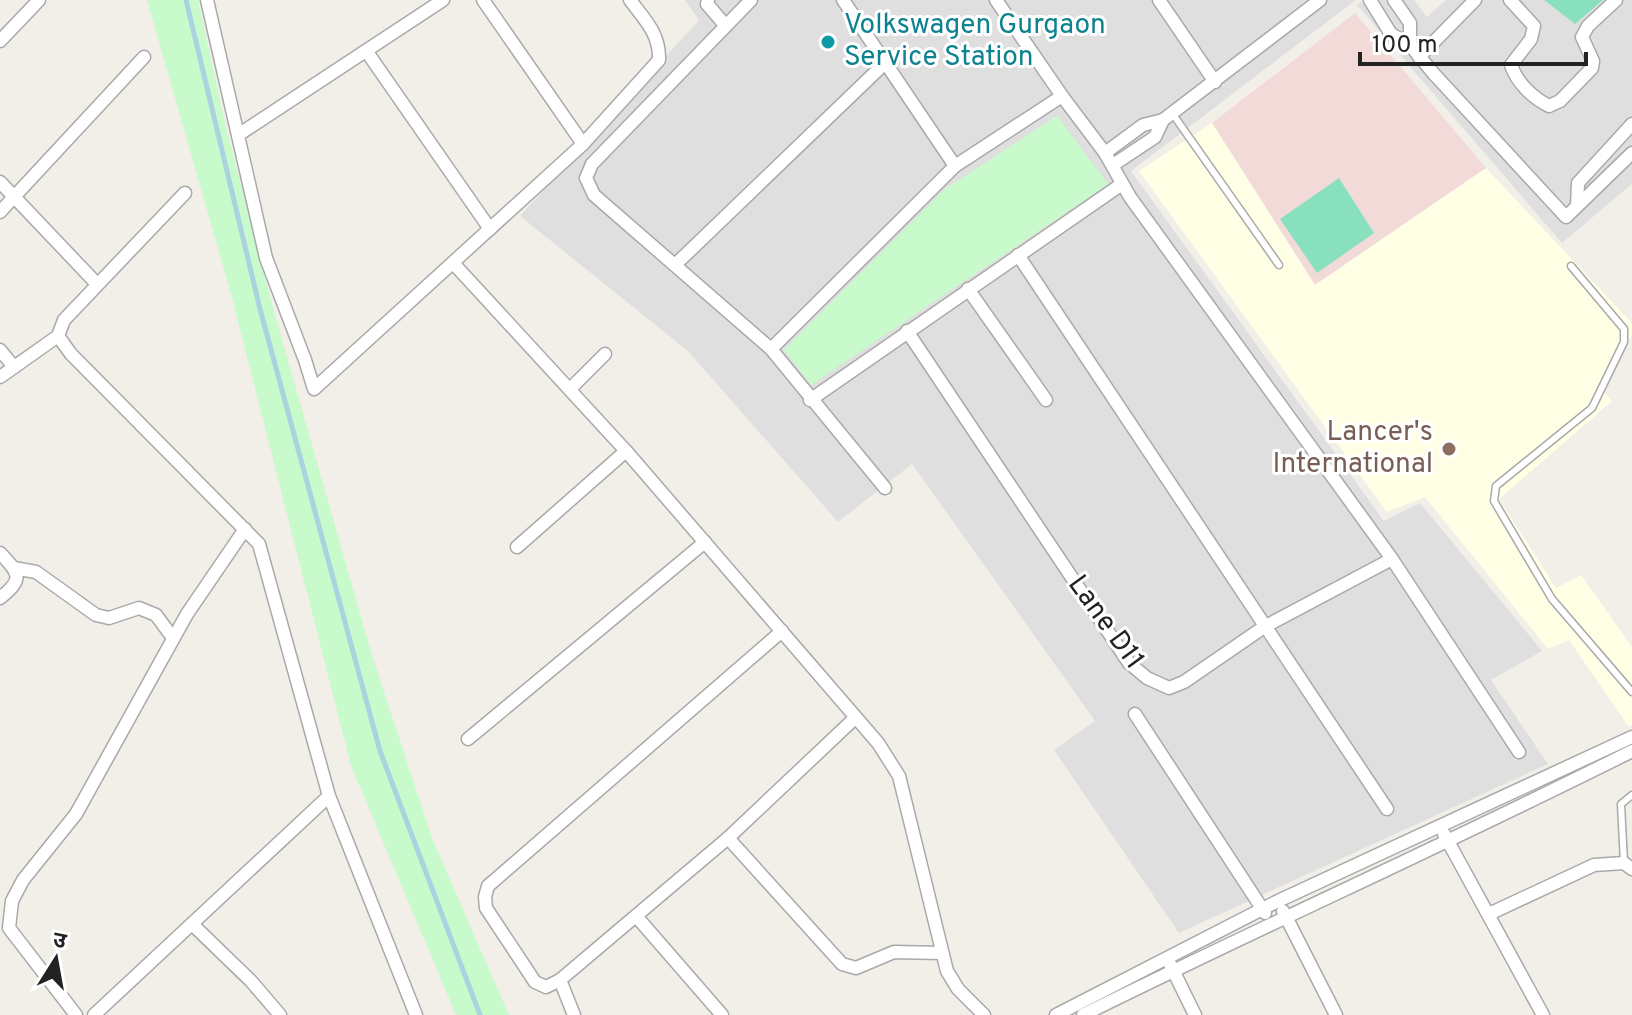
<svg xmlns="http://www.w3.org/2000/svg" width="1632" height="1015" font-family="Overpass,'Noto Sans Devanagari',sans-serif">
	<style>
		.residential { fill: #e0dfdf }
		.commercial { fill: #f2dad9 }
		.education { fill: #ffffe5 }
		.park { fill: #c8facc }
		.pitch { fill: #88e0be }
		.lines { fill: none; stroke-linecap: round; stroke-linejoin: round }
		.stream { stroke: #aad3df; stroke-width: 5 }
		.lane-casing { stroke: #a9a9a9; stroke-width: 9 }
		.street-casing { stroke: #a9a9a9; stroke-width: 15 }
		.lane { stroke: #fff; stroke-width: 6 }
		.street { stroke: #fff; stroke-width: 12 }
		.culture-dot { fill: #0f9aa8; stroke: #fff; stroke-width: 3 }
		.education-dot { fill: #8d6e63; stroke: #fff; stroke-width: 3 }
		.labels { text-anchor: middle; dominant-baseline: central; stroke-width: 6; stroke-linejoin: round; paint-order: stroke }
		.culture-label { font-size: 28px; fill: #0d838f; stroke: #fff; text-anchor: start }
		.education-label { font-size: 28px; fill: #785e54; stroke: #fff; text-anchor: end }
		.street-label { font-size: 28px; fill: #222; stroke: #fff }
	</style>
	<rect width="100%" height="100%" fill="#f2efe9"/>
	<g class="residential">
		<polygon points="685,0 1356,0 1131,171 1384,521 1420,503 1542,651 1491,680 1548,764 1179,933 1054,750 1095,721 912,464 838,522 688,351 520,216 699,20"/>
		<polygon points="1365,0 1414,0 1427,17 1446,0 1544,0 1575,24 1603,0 1632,0 1632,184 1562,243 1357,5"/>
	</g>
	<polygon class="commercial" points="1355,13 1486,168 1315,285 1212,123"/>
	<polygon class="education" points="1212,123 1315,285 1486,168 1632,323 1632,335 1598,385 1612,401 1499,499 1556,588 1581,575 1632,647 1632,725 1629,727 1569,640 1548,649 1425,497 1387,512 1139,171"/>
	<g class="park">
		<polygon points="147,0 198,0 226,127 272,304 372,655 432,838 509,1015 456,1015 351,766 231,294"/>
		<polygon points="1057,116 1108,184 811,385 784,350 945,189"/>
	</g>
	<g class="pitch">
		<polygon points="1544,0 1603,0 1575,24"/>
		<polygon points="1339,178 1374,233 1317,273 1280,219"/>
	</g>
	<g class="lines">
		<polyline class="stream" points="186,0 260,309 380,751 480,1015"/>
		<g class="lane-casing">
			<g id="lane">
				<polyline points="1172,113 1279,265"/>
				<polyline points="1571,266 1624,329 1624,342 1592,408 1496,486 1494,501 1552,599 1632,692"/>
				<polyline points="1624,863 1621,804 1632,795"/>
			</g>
		</g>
		<g class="street-casing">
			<g id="street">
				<path d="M207 0 266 258 305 360 314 389 583 144 659 60C660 34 645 20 630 0"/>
				<polyline points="483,0 583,144"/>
				<polyline points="708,0 707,4 725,25"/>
				<polyline points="751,0 592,164 586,178 594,195 771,349 885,488"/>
				<polyline points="843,0 955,166"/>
				<polyline points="996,0 1062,96 1105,153 1130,197 1392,559 1519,752"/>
				<polyline points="1159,0 1215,82"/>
				<polyline points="1370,0 1391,34 1410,45 1434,74 1566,217 1632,153"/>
				<polyline points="1394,0 1410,23 1410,45"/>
				<path d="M1510 0 1534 26 1531 39 1511 65C1517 83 1533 98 1549 106L1560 101 1592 68 1593 61 1582 37 1588 26 1616 0"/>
				<polyline points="0,41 39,0"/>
				<polyline points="367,52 490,229"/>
				<polyline points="1419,57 1475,0"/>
				<polyline points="238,135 443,0"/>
				<polyline points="1105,153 1143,125 1163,120 1320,0"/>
				<polyline points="1113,165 1155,137 1163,120"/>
				<polyline points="0,182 97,284"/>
				<polyline points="185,193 64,320 58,336 71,354 259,544 329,796 416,1015"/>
				<polyline points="1577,206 1578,183 1632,124"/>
				<polyline points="0,212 144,57"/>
				<polyline points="1018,255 1387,809"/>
				<polyline points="454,264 626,451 878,743 899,776 947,971 958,989 984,1015"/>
				<polyline points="676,264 885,63"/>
				<polyline points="968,289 1046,400"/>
				<polyline points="907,331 1129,663 1147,678 1169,688 1184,682 1264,627 1392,559"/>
				<polyline points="771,349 955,166 1062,96"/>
				<polyline points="0,350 14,367"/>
				<polyline points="0,377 58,336"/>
				<polyline points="571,388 605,354"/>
				<polyline points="810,400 1122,184"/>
				<polyline points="517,547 626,451"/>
				<path d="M0 553C20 574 24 579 0 598"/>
				<polyline points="14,568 36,572 96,615 109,618 139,608 156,615 173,638"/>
				<polyline points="1135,714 1265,913"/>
				<polyline points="468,739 705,542"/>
				<polyline points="1444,834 1543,1015"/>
				<polyline points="728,838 842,964 856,968 894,952 942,953"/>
				<polyline points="1283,911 1336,1015"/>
				<polyline points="1489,914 1594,865 1624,863 1632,869"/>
				<polyline points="636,916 722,1015"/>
				<polyline points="192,924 251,981 280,1015"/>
				<polyline points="1170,964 1195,1015"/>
				<polyline points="560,980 546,987 535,982 486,908 485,897 488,886 782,631"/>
				<polyline points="76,1015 9,928 12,901 23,880 76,814 187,614 245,529"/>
				<polyline points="94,1015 329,796"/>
				<polyline points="574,1015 560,980 728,838 855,718"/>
				<polyline points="1056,1015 1278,901 1632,737"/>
				<path d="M1083 1015C1265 925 1451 842 1632 751"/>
			</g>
		</g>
		<use href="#lane" class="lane"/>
		<use href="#street" class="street"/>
	</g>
	<circle class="culture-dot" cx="828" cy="42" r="8"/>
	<circle class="education-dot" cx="1449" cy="449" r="8"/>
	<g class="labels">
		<g class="culture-label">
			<text x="844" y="26">Volkswagen Gurgaon<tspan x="844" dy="32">Service Station</tspan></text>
		</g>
		<g class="education-label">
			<text x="1433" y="433">Lancer's<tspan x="1433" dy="32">International</tspan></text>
		</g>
		<g class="street-label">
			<text transform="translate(1105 623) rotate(54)">Lane D11</text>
		</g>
	</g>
	<g transform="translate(56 959) rotate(11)" stroke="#ffffff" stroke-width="6" paint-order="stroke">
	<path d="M0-6L14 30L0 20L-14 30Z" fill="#222222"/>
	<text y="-12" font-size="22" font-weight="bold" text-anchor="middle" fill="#222222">उ</text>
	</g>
	<path d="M1360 52v12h226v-12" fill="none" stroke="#222222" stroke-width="4"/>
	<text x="1372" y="52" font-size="24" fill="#222222" stroke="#ffffff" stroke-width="6" paint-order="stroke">100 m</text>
</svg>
